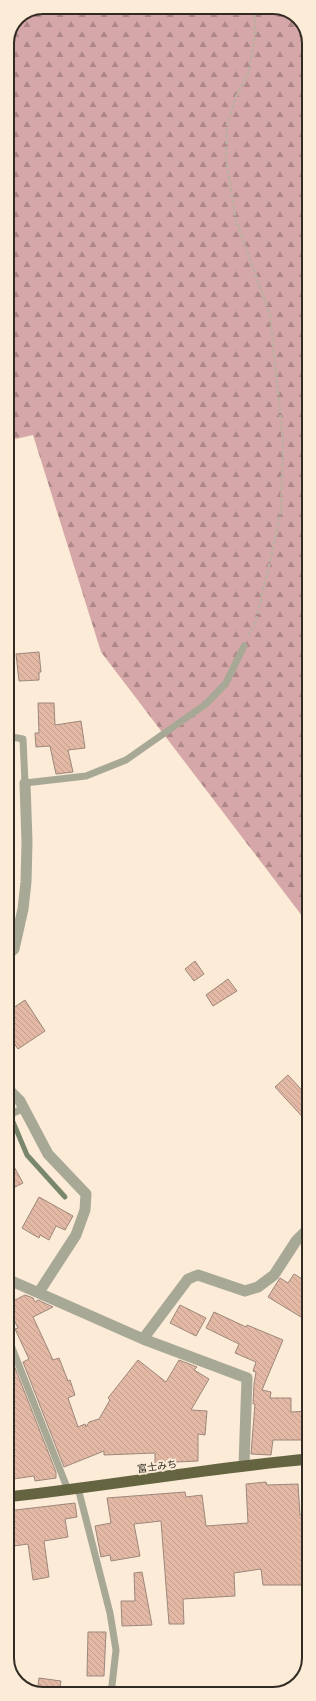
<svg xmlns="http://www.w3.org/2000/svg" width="316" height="1701" font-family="'DM Sans','Noto Sans JP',sans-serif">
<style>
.forest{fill:url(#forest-firs)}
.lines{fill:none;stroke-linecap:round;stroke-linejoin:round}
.stream{stroke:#79886d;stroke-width:5}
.building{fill:url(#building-back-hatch);stroke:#9d877c}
.path{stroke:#bdb0a0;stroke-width:2.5;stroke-dasharray:4 2;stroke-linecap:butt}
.service{stroke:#a8a896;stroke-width:7}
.minor{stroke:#a8a896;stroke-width:11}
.trunk{stroke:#656441;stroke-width:11}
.labels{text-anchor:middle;stroke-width:4;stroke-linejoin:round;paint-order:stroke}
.street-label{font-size:10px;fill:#312b23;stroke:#fbebd7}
.rim{fill:none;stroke:#312b23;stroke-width:2}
</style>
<defs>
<pattern id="forest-firs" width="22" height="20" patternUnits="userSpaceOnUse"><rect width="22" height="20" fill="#d6a7a8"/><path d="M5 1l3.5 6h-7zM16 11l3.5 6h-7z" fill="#ae8888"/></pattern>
<pattern id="building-back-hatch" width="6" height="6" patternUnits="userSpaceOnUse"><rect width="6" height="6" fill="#e3b9a5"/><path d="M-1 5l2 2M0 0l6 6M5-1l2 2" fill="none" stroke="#c39f8e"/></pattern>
</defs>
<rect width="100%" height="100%" fill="#fbebd7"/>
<path class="forest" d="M43,7h235l20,10 11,21v887l-208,-273 -68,-217 -26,6v-398l11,-26z"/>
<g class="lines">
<path class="stream" d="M7,1114l6,8 14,33 38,42"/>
</g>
<path class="building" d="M39,652l2,20h-2v8l-20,1 -3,-27z
M38,703h16l1,22 26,-4 4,27 -17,2 5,22 -17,2 -6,-28 -14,1 -1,-14h4z
M195,961l9,13 -10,7 -9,-12z
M228,979l9,12 -24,15 -7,-11z
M25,1000l20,31 -27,18 -11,-16v-21z
M288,1075l21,23v26l-34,-37z
M7,1154l16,29 -16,8z
M39,1197l34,19 -8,14 -9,-4 -7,14 -9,-5 -1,3 -17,-10z
M294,1274l15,9v19l-8,15 -33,-20 12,-19 8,5z
M25,1295l8,3 2,4 3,-2 15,7 -20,10 20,43 6,-2 9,23 2,-1 5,15 -7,3 10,29 7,-3 1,3 3,-5 10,-3 11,-19 -2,-2 30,-38 28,22 13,-22 18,7 -3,3 15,9 -18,31 16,1 -2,24 -7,-1v27l-43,2v-10l-51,2v-4l-40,16 -41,-105 6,-3 -14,-30 3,-1 -11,-22v-2z
M180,1305l26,13 -10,18 -26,-13z
M214,1312l32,15 1,-2 36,15 -21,50 9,2 -1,6h21v14l18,-1v29h-36l-2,15 -20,-1 4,-50h-2l1,-20 2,-12 -3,-1 3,-9 -21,-9 4,-9 -33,-16z
M14,1365l42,107v6l-21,3 -1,-5 -21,3 -6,-37v-23l6,-1 -6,-16v-34z
M266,1482l1,3 31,-1 2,31 5,-1 1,19h-4l1,52h-40l-2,-16 -27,4 1,23 -52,3 1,25h-15l-8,-103 -27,3 6,32 -29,5 -1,-6 -9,2 -6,-31 16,-3 -4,-25 78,-6 1,5 16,-2 4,31 42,-3 -2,-39z
M75,1503l2,14 -12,2 3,18 -24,4 5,36 -16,3 -5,-36 -21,3v-36z
M142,1572l10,53 -30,1 -1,-25h14l-1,-28z
M88,1632h18l-2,44h-17z
M39,1678l22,3 -2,13 -22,-1z"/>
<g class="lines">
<path class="path" d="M248,636l8,-16 17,-72 8,-38 2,-69 -13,-126 -34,-95 -10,-61 1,-34 9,-28 13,-25 6,-37v-18l-7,-10"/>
<path class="service" d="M7,736l16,3 2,44 61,-7 40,-16 80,-56 20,-21 18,-37
M7,1116l17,-8
M7,1335l61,155
M78,1488l32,125 6,37 -5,44"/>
<path class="minor" d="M7,955l7,-6 9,-40 3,-27 1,-40 -2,-59
M7,1088l13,13 28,53 38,40 -1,16 -9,25 -37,57
M7,1279l136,60 104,39 -3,87
M143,1339l45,-60 10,-4 47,16 13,-4 16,-12 22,-34 13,-13"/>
<path class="trunk" d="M7,1497c101,-11 201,-29 302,-38"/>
</g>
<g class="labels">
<g class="street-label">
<text transform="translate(157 1466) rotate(-8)" y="4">富士みち</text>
</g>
</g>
<path d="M0 0H316V1701H0ZM43 14H273A29 29 0 0 1 302 43V1658A29 29 0 0 1 273 1687H43A29 29 0 0 1 14 1658V43A29 29 0 0 1 43 14Z" fill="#fbebd7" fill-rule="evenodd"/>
<path class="rim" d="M43 14H273A29 29 0 0 1 302 43V1658A29 29 0 0 1 273 1687H43A29 29 0 0 1 14 1658V43A29 29 0 0 1 43 14Z"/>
</svg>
